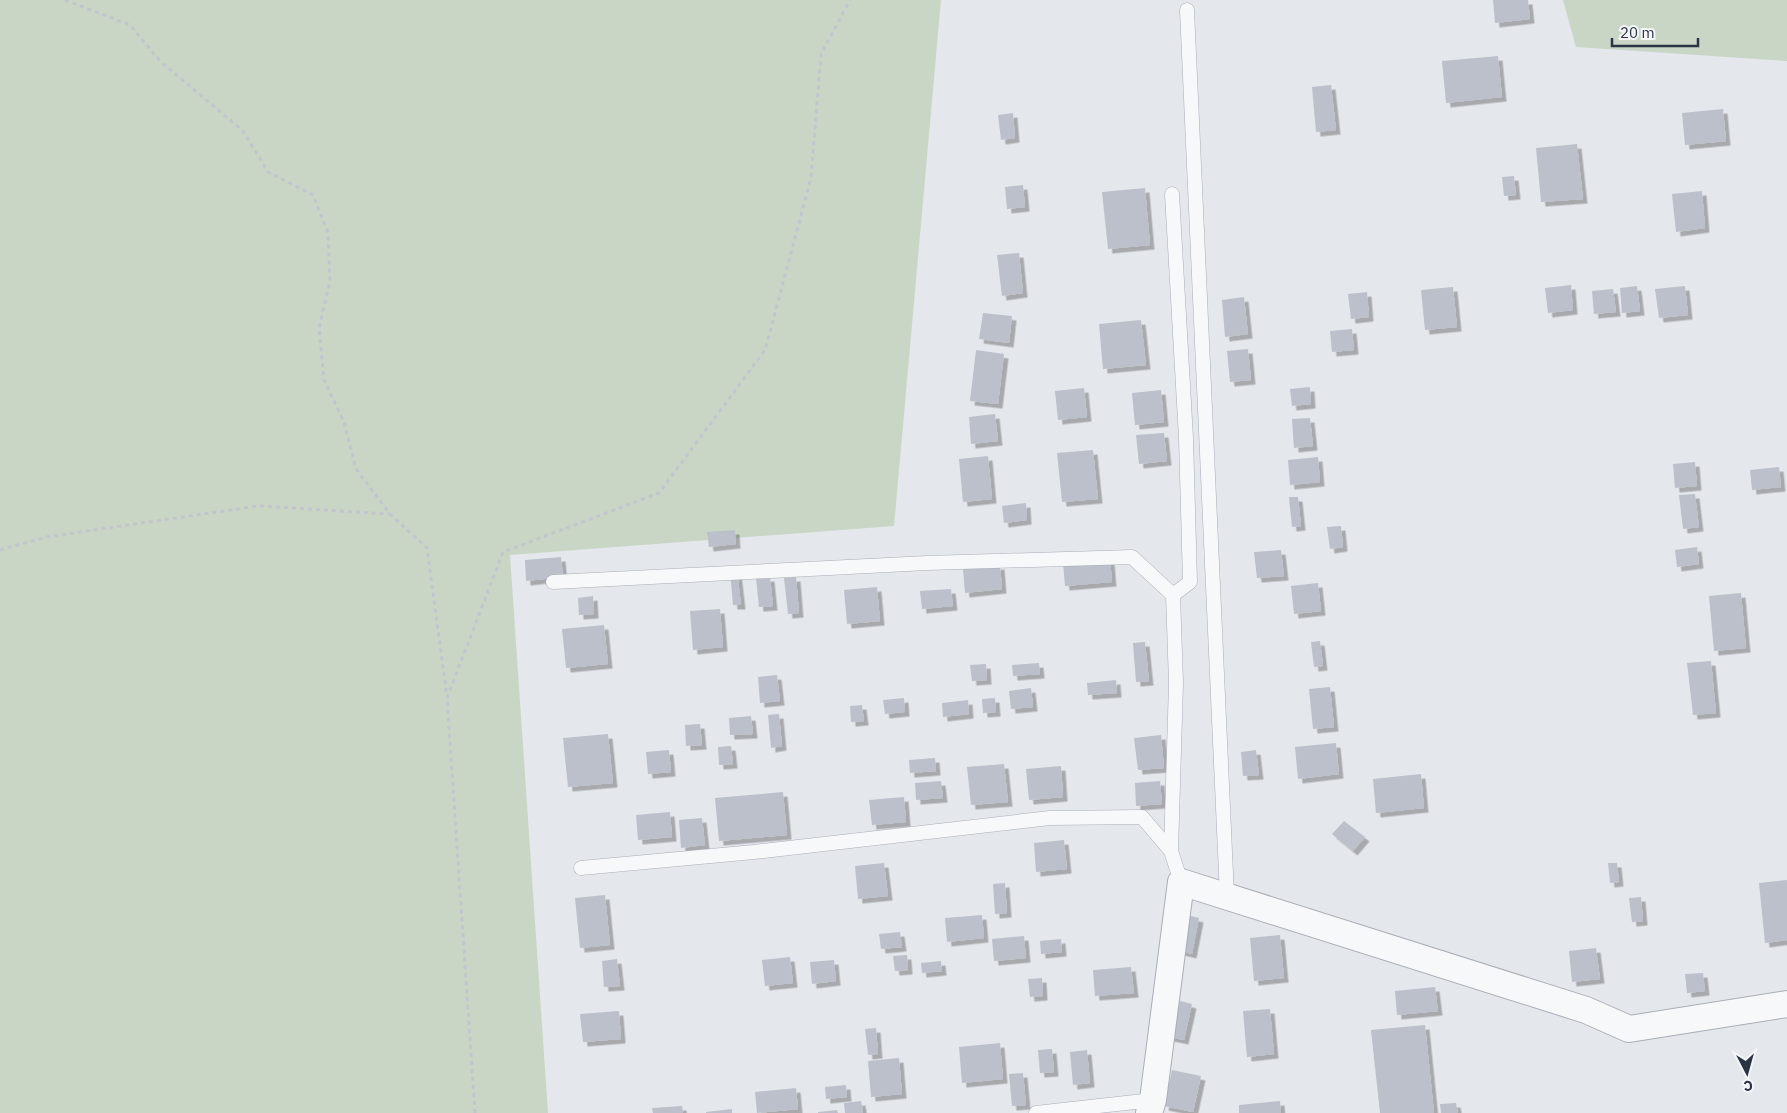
<svg xmlns="http://www.w3.org/2000/svg" width="1787" height="1113" font-family="'IBM Plex Sans',sans-serif">
<style>
.green{fill:#c9d6c5}
.building{fill:#bbc0ca;filter:url(#shadow)}
.lines{fill:none;stroke-linecap:round;stroke-linejoin:round}
.lane-casing{stroke:#a9aeb7;stroke-width:15}
.street-casing{stroke:#a9aeb7;stroke-width:28}
.path{stroke:#c2c5cb;stroke-width:3;stroke-dasharray:4 4;stroke-linecap:butt}
.lane{stroke:#f7f8fa;stroke-width:14}
.street{stroke:#f7f8fa;stroke-width:26}
</style>
<defs>
<filter id="shadow"><feDropShadow dx="4.5" dy="4.5" stdDeviation="0" flood-color="#0004"/></filter>
</defs>
<rect width="100%" height="100%" fill="#e4e7ec"/>
<path class="green" d="M0,0h941l-47,526 -384,29 38,558h-548z
M1563,0h224v61l-211,-14z"/>
<path class="building" d="M1493,0h35l2,19 -35,4z
M1498,56l4,41 -56,6 -4,-42z
M1331,85l5,45 -20,2 -4,-45z
M1723,109l3,32 -41,4 -3,-32z
M1013,113l2,25 -14,2 -3,-25z
M1577,144l6,55 -42,3 -5,-54z
M1514,176l2,19 -12,1 -2,-19z
M1023,185l2,22 -18,2 -2,-22z
M1145,188l5,57 -42,4 -6,-57z
M1702,191l3,37 -29,4 -4,-38z
M1019,253l4,40 -21,3 -5,-41z
M1571,285l2,25 -25,3 -3,-25z
M1637,286l3,25 -18,2 -2,-25z
M1685,286l3,29 -29,3 -4,-29z
M1453,287l4,40 -32,3 -4,-40z
M1613,289l3,23 -22,2 -2,-23z
M1367,292l2,25 -18,2 -3,-25z
M1244,297l4,37 -23,3 -3,-37z
M983,313l29,3 -3,27 -30,-4z
M1141,320l5,45 -43,4 -4,-45z
M1352,329l2,21 -22,2 -2,-21z
M1248,349l3,31 -21,2 -3,-31z
M976,350l28,4 -6,50 -28,-3z
M1310,387l1,17 -19,2 -2,-17z
M1084,388l3,29 -29,3 -3,-29z
M1161,390l3,32 -29,3 -3,-32z
M995,414l3,27 -27,3 -2,-27z
M1310,418l3,28 -19,2 -2,-29z
M1164,433l3,28 -28,3 -3,-29z
M1093,450l5,49 -36,3 -5,-49z
M988,456l4,43 -29,3 -4,-43z
M1318,457l2,25 -30,3 -2,-25z
M1695,462l2,24 -22,2 -2,-24z
M1779,467l2,20 -29,3 -2,-20z
M1695,494l4,33 -16,2 -4,-34z
M1289,497h9l3,29 -9,1z
M1026,503l1,17 -23,3 -2,-17z
M1341,526l2,21 -13,2 -3,-22z
M735,530l1,14 -27,3 -2,-15z
M1697,547l2,17 -22,3 -2,-17z
M1281,550l3,26 -27,2 -3,-26z
M561,557l2,20 -37,4 -1,-21z
M1110,559l2,23 -47,4 -2,-23z
M1000,565l2,24 -37,4 -2,-24z
M737,570l4,35h-8l-3,-34z
M770,577l3,29 -14,1 -3,-29z
M796,577l3,36 -11,1 -4,-36z
M1318,583l3,28 -27,3 -3,-28z
M877,587l3,34 -33,3 -3,-34z
M951,589l2,17 -31,3 -2,-18z
M1741,593l5,55 -32,3 -5,-55z
M593,596l1,18 -15,1 -1,-17z
M720,609l3,38 -30,3 -3,-39z
M604,625l4,39 -42,4 -4,-39z
M1320,641l3,25 -9,1 -3,-25z
M1145,642l4,39 -13,1 -3,-39z
M1711,661l5,52 -23,2 -6,-52z
M1039,663l1,11 -27,2 -1,-11z
M986,664l1,16 -15,1 -2,-16z
M777,675l3,26 -20,2 -2,-26z
M1116,680l1,13 -29,2 -1,-12z
M1330,687l4,40 -21,2 -4,-40z
M1031,688l2,19 -22,2 -2,-18z
M904,698l1,14 -20,2 -2,-14z
M995,698l1,14 -13,1 -1,-14z
M968,700l1,14 -26,3 -1,-14z
M862,705l2,16 -13,1 -1,-16z
M779,714l3,32 -11,2 -3,-33z
M751,716l2,18 -23,1 -1,-17z
M700,724l2,21 -16,1 -1,-21z
M608,734l5,49 -45,4 -5,-49z
M1161,735l3,33 -26,2 -4,-32z
M1336,743l3,31 -41,5 -3,-32z
M731,746l2,18 -14,1 -1,-18z
M669,750l2,22 -23,2 -2,-22z
M1256,750l3,25 -16,1 -2,-24z
M935,758l1,13 -26,2 -1,-13z
M1004,764l4,38 -37,3 -4,-38z
M1061,766l2,31 -34,3 -3,-31z
M1421,774l3,34 -48,5 -3,-34z
M941,781l2,17 -27,2 -1,-17z
M1160,781l2,23 -26,2 -1,-23z
M783,792l4,43 -68,6 -4,-43z
M904,797l2,25 -34,3 -3,-25z
M670,812l2,25 -34,3 -2,-25z
M702,818l3,27 -24,3 -2,-28z
M1344,821l21,16 -12,14 -21,-17z
M1064,840l3,29 -31,3 -2,-29z
M884,863l4,33 -30,3 -3,-33z
M1608,863h9l2,19 -9,1z
M1787,880v60l-22,3 -6,-60z
M1005,883l2,30 -12,1 -2,-30z
M605,895l5,50 -30,3 -5,-50z
M1641,897l2,24 -11,1 -3,-24z
M1183,914l16,4 -7,36 -16,-4z
M982,915l2,23 -37,4 -2,-24z
M900,932l2,15 -21,2 -2,-15z
M1280,935l4,43 -30,3 -4,-43z
M1024,936l2,22 -32,3 -2,-22z
M1061,939l1,13 -21,2 -1,-13z
M1596,948l4,31 -28,3 -3,-31z
M907,955l1,15 -13,1 -2,-15z
M790,957l3,26 -28,3 -3,-26z
M617,959l3,27 -16,1 -2,-26z
M834,960l2,21 -24,3 -2,-22z
M941,961l1,10 -20,2 -1,-10z
M1131,967l3,26 -39,3 -2,-26z
M1703,973l2,18 -18,2 -2,-19z
M1042,978l1,18 -13,1 -2,-18z
M1435,987l3,24 -41,4 -2,-24z
M1176,1000l16,4 -8,36 -15,-3z
M1270,1009l4,45 -27,3 -4,-46z
M619,1011l2,28 -38,3 -3,-28z
M1425,1025l9,88h-54l-9,-83z
M876,1028l2,26 -10,1 -3,-26z
M1000,1043l3,36 -41,4 -3,-36z
M1052,1049l2,23 -14,1 -2,-23z
M1087,1050l3,33 -17,2 -3,-33z
M899,1058l3,36 -31,3 -3,-36z
M1172,1070l29,6 -8,36 -29,-6z
M1023,1073l3,32 -14,1 -3,-32z
M846,1085l1,12 -21,2 -1,-12z
M796,1088l2,21 -41,4 -2,-21z
M861,1101l2,12h-18l-1,-10z
M1280,1101l1,12h-42v-8z
M1456,1103l2,10h-17l-1,-9z
M682,1106l1,7h-30l-1,-5z
M732,1109v4h-26v-1z
M837,1110l1,3h-20v-1z"/>
<g class="lines">
<g class="lane-casing">
<path id="lane" d="M1187,10l40,886
M1172,194l14,244 4,144 -17,13
M553,582l374,-19 205,-6 41,38 3,88 -5,168
M581,868l173,-16 296,-34 92,-1 29,34 10,31
M1036,1113l117,-13"/>
</g>
<g class="street-casing">
<path id="street" d="M1149,1113l4,-13 28,-218 405,128 43,19 158,-25"/>
</g>
<path class="path" d="M65,0l65,25 30,36 83,70 25,41 45,23 15,38 2,48 -11,47 5,52 20,42 12,47 34,45 37,34 20,149
M0,550l46,-13 212,-31 131,8
M475,1113l-28,-415 56,-146 156,-59 106,-143 46,-172 10,-124 29,-54"/>
<use href="#lane" class="lane"/>
<use href="#street" class="street"/>
</g>
<g transform="translate(1747 1073) rotate(174)" stroke="#f4f6f9" stroke-width="4" paint-order="stroke">
<path d="M0-4L9 19L0 12L-9 19Z" fill="#2b3445"/>
<text y="-8" font-size="14" font-weight="bold" text-anchor="middle" fill="#2b3445">С</text>
</g>
<path d="M1612 38v8h86v-8" fill="none" stroke="#2b3445" stroke-width="2.5"/>
<text x="1620" y="38" font-size="15" fill="#2b3445" stroke="#f4f6f9" stroke-width="4" paint-order="stroke">20 m</text>
</svg>
